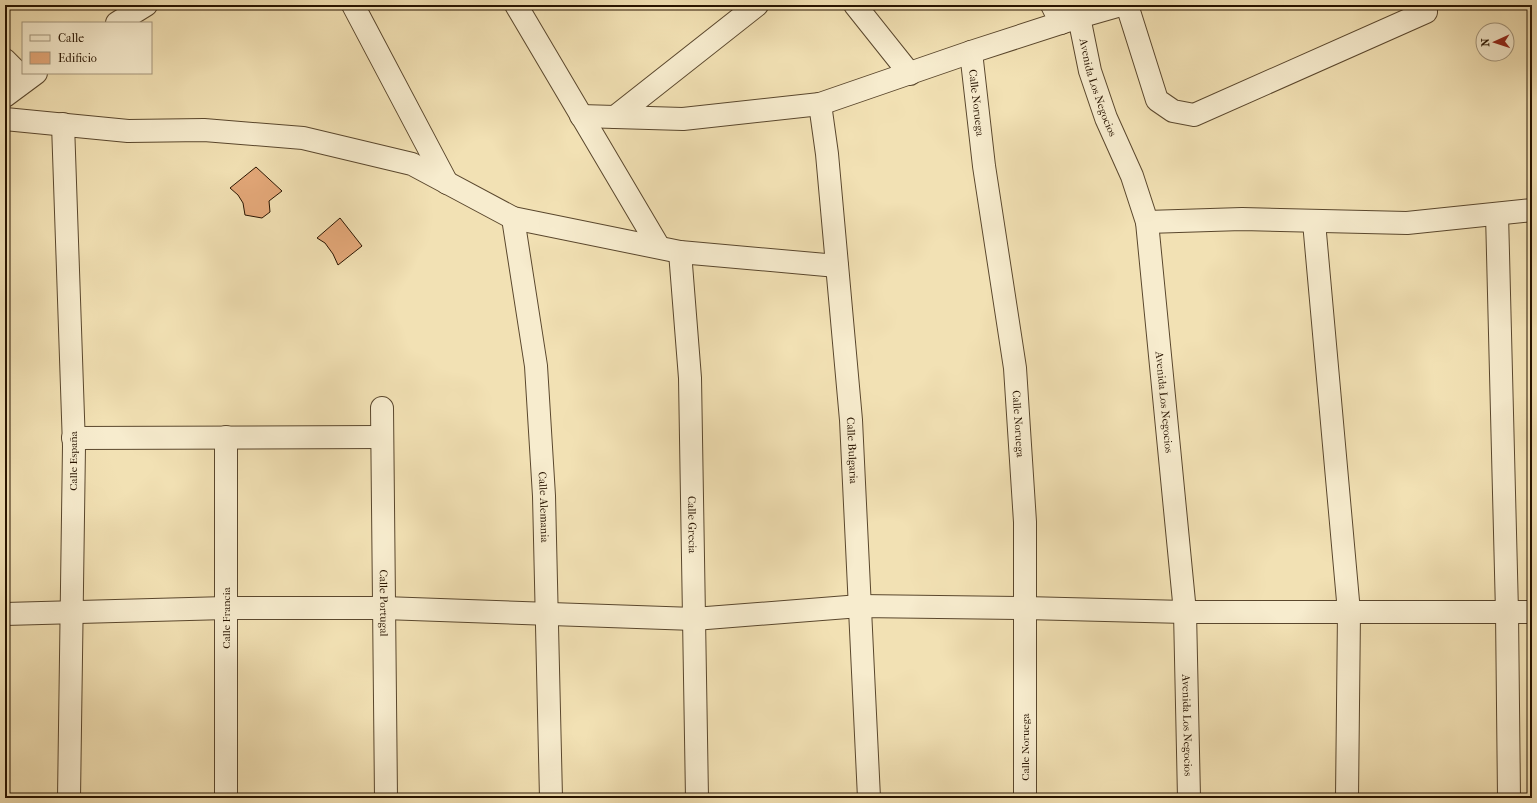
<svg xmlns="http://www.w3.org/2000/svg" width="1537" height="803" font-family="'IM FELL French Canon',serif">
<style>
.building{fill:#e4a879;stroke:#281400}
.lines{fill:none;stroke-linecap:round;stroke-linejoin:round}
.minor-casing{stroke:#5a472d;stroke-width:24}
.tertiary-casing{stroke:#5a472d;stroke-width:24}
.minor{stroke:#f7ecce;stroke-width:22}
.tertiary{stroke:#f7ecce;stroke-width:22}
.labels{text-anchor:middle;stroke-width:3;stroke-linejoin:round;paint-order:stroke}
.street-label{font-size:11px;fill:#281400;stroke:#f7ecce}
</style>
<rect width="100%" height="100%" fill="#f2e1b4"/>
<filter id="stains"><feTurbulence type="fractalNoise" baseFrequency=".005" numOctaves="4"/><feColorMatrix values="0 0 0 0 .2 0 0 0 0 .09 0 0 0 0 .02 0 0 0 .5 -.17"/></filter>
<radialGradient id="worn" r=".72"><stop offset=".6" stop-color="#630" stop-opacity="0"/><stop offset="1" stop-color="#630" stop-opacity=".3"/></radialGradient>
<path class="building" d="M256,167l26,24 -13,10 1,11 -8,6 -17,-3 -2,-12 -5,-8 -8,-7z
M340,218l22,28 -24,19 -5,-11 -8,-11 -8,-5z"/>
<g class="lines">
<g class="minor-casing">
<g id="minor">
<path d="M353,5l94,178"/>
<path d="M516,5l143,242"/>
<path d="M855,5l55,69"/>
<path d="M1052,5l9,18"/>
<path d="M1127,5l30,95 16,11 21,4 232,-103"/>
<path id="s1" d="M1079,17l11,54 16,47 26,58 15,46 95,-3 165,4 125,-13"/>
<path d="M117,23l29,-18"/>
<path id="s2" d="M971,52l13,114 31,202 10,154v276"/>
<path d="M5,60l20,20"/>
<path d="M5,96l31,-23"/>
<path id="s3" d="M820,104l7,50 24,266 18,378"/>
<path d="M581,116l102,3 137,-15 151,-52 108,-35 42,-12"/>
<path d="M615,117l142,-112"/>
<path d="M5,119l123,12 76,-1 99,8 109,26 101,54 167,34 157,14"/>
<path d="M63,124l11,322 -5,352"/>
<path d="M1497,214l10,398 2,186"/>
<path id="s4" d="M513,218l23,148 8,130 7,302"/>
<path d="M1314,222l35,390 -2,186"/>
<path id="s5" d="M680,252l10,126 7,420"/>
<path id="s6" d="M382,408l4,390"/>
<path d="M226,437v361"/>
<path d="M73,438l309,-1"/>
<path d="M5,614l221,-6h158l310,11 166,-13 165,2 160,4h347"/>
</g>
</g>
<g class="tertiary-casing">
<g id="tertiary">
<path id="s7" d="M1147,222l38,390 4,186"/>
</g>
</g>
<use href="#minor" class="minor"/>
<use href="#tertiary" class="tertiary"/>
</g>
<g class="labels">
<g class="street-label">
<text dy="4" stroke="none"><textPath href="#s1" startOffset="73">Avenida Los Negocios</textPath></text>
<text dy="4" stroke="none"><textPath href="#s2" startOffset="51">Calle Noruega</textPath></text>
<text dy="4" stroke="none"><textPath href="#s7" startOffset="181">Avenida Los Negocios</textPath></text>
<text dy="4" stroke="none"><textPath href="#s2" startOffset="375">Calle Noruega</textPath></text>
<text dy="4" stroke="none"><textPath href="#s3" startOffset="348">Calle Bulgaria</textPath></text>
<text transform="translate(73 461) rotate(-90)" y="4">Calle España</text>
<text dy="4" stroke="none"><textPath href="#s4" startOffset="291">Calle Alemania</textPath></text>
<text dy="4" stroke="none"><textPath href="#s5" startOffset="273">Calle Grecia</textPath></text>
<text dy="4" stroke="none"><textPath href="#s6" startOffset="195">Calle Portugal</textPath></text>
<text transform="translate(226 618) rotate(-90)" y="4">Calle Francia</text>
<text dy="4" stroke="none"><textPath href="#s7" startOffset="505">Avenida Los Negocios</textPath></text>
<text transform="translate(1025 747) rotate(-90)" y="4">Calle Noruega</text>
</g>
</g>
<rect width="1537" height="803" fill="none" stroke="#f2e1b4" stroke-width="20"/>
<rect x="6" y="6" width="1525" height="791" fill="none" stroke="#281400" stroke-width="2"/>
<rect x="10" y="10" width="1517" height="783" fill="none" stroke="#281400"/>
<rect x="22" y="22" width="130" height="52" fill="#f7ecce" stroke="#a4967c"/>
<rect x="30" y="35" width="20" height="6" fill="#f7ecce" stroke="#a4967c"/>
<text x="58" y="42" font-size="12" fill="#281400">Calle</text>
<rect x="30" y="52" width="20" height="12" fill="#e4a879" stroke="#a4967c"/>
<text x="58" y="62" font-size="12" fill="#281400">Edificio</text>
<g transform="translate(1495 42) rotate(267)"><circle r="19" fill="#f7ecce" stroke="#a4967c"/>
<path d="M0-3L7 15L0 10L-7 15Z" fill="#8f2418"/>
<text y="-6" font-size="11" font-weight="bold" text-anchor="middle" fill="#281400">N</text>
</g>
<rect width="100%" height="100%" filter="url(#stains)"/>
<rect width="100%" height="100%" fill="url(#worn)"/>
</svg>
